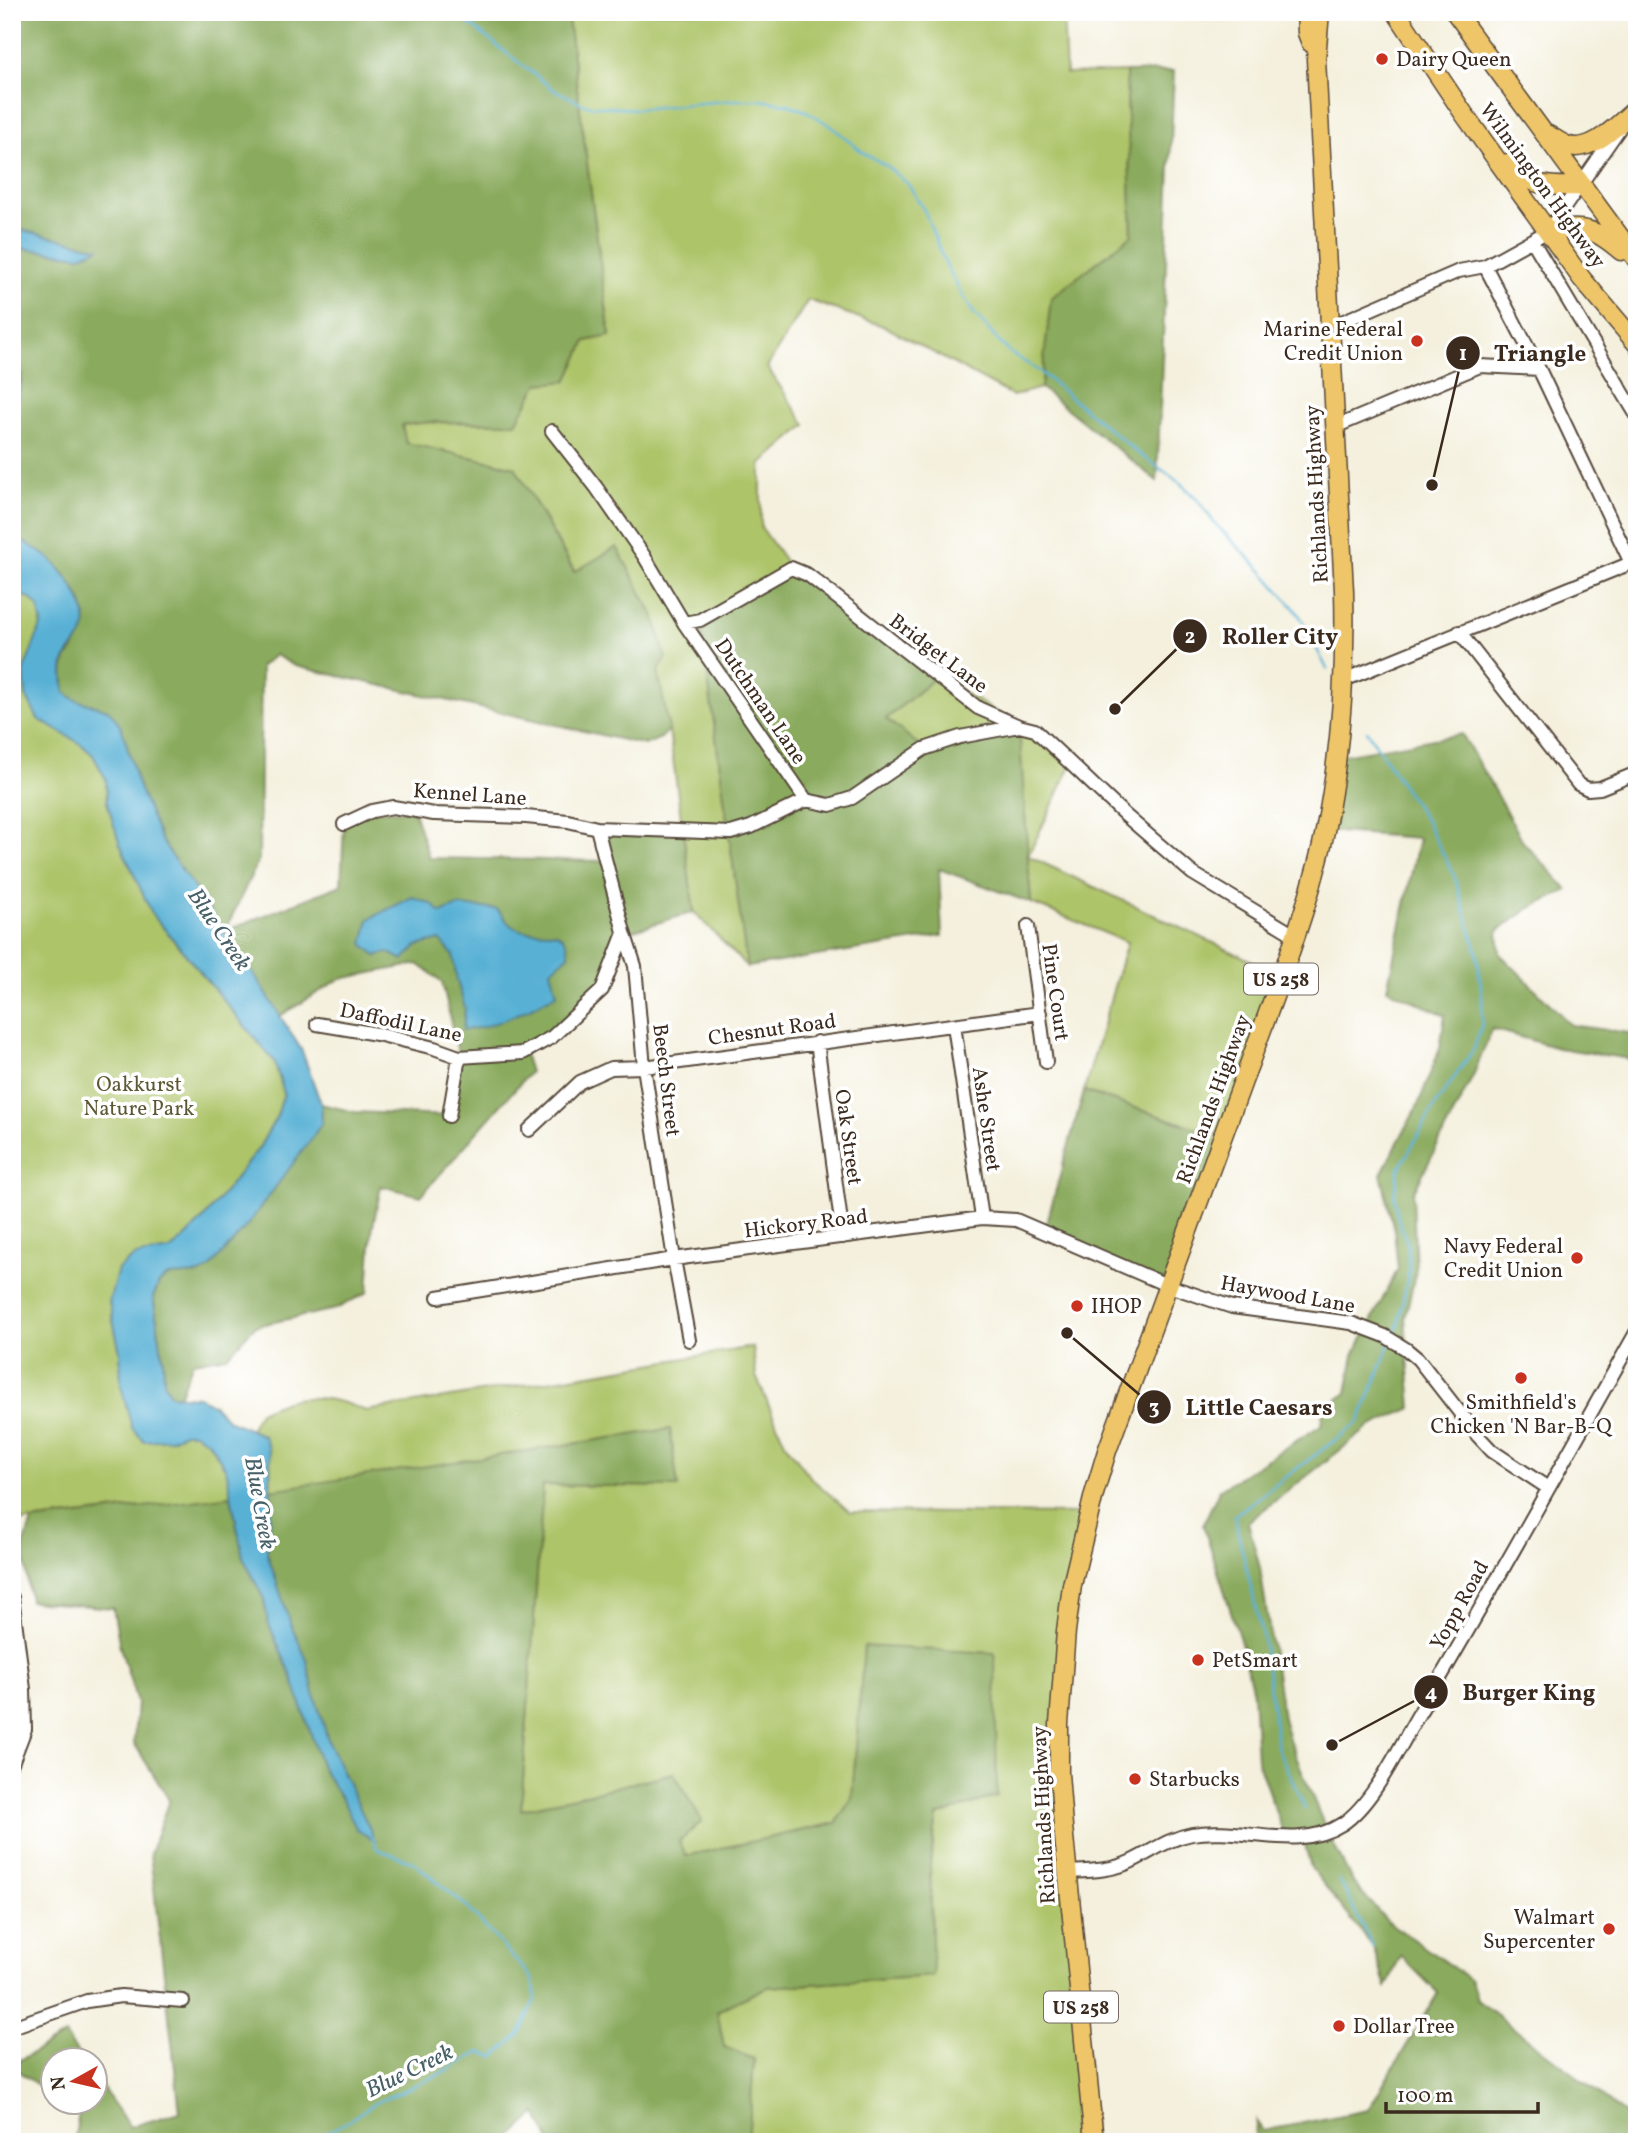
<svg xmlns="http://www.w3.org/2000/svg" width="1649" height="2154" font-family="Vollkorn,serif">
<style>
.green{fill:#adc469;stroke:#747744;stroke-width:2}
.forest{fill:#8aaa5d;stroke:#626a3e;stroke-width:2}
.water{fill:#58b1d5;stroke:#4a6e7a;stroke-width:2}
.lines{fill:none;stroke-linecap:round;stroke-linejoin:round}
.stream{stroke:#58b1d5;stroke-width:2.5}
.minor-casing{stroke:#57483b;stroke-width:16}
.primary-casing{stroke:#57483b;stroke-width:21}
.minor{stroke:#fff;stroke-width:12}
.primary{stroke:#eec569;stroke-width:18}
.poi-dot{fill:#c8321e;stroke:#fff;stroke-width:2.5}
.labels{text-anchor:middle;stroke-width:7;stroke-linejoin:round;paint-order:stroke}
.shield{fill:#fff;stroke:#766a62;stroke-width:2}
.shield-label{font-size:19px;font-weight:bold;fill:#3b2a1e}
.poi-label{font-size:21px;fill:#3b2a1e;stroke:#fff;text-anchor:start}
.street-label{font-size:21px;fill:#3b2a1e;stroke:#fff}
.park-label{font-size:21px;fill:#5d5834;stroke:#fff}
.water-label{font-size:23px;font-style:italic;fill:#476067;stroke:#fff}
.leader{fill:none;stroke:#3b2a1e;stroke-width:2.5}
.callout-dot{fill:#3b2a1e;stroke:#fff;stroke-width:2.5}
.mark-label{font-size:21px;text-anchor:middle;font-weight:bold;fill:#fff}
.callout-label{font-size:23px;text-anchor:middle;font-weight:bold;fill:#3b2a1e;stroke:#fff;stroke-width:7;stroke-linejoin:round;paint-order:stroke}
</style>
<rect width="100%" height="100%" fill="#fff"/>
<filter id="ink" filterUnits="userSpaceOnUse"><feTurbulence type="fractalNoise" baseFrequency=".0143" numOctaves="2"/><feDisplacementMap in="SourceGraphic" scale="14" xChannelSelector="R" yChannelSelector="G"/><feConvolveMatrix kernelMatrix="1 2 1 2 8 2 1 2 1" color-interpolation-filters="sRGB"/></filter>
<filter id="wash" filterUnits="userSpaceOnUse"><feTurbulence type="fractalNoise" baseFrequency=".00686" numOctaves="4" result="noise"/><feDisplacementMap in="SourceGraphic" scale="28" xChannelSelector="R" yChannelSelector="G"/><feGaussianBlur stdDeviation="1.57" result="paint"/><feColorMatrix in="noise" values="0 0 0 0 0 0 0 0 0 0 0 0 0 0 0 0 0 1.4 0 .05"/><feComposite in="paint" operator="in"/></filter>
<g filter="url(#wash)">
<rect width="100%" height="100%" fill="#f4f0dd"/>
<path class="green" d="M567,12h496l3,62 60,-2 6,163 -81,63 -10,90 -28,8 -127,-69 -78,-27 -41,67 39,58 -45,39v63l29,41 -90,52 47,347 -53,-55 -25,-182 -11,-58 -41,-125 -42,25 -60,-105 -110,-24 -4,-18 30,-3 84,1 23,-39 29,-3 19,-40 24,-5z
M12,592c5,2 12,3 17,6 26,15 3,52 -5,72l57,74 12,11 13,24 1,23 45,112 122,147 10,32 -7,23 -18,32 -54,69 -21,22 -14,11 -35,6 -26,46 11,50 1,34 50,53 13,-6h10l14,8 21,33 14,83 80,213 19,29 32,40 -44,-93 -59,-232 -1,-60 -6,-18 -14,-6 9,-18c10,-4 21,-10 31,-12 27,-6 52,1 76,11l387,-64 3,29 29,67 27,36 38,33 239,2 -30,210 35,418h-346l6,-82 -30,-13 -7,-36 50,-24 166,-11 -3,-111 7,-49 -73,-170 -12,152 -16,25 -150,33 -7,-14 -5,-69 -153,37 22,-325 134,2 -7,-58 -282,44 106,584 -354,-550 -128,16z
M937,676l82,50 53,38 -44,92 254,119 -59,162 -139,-46 43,-149 -96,-39 -12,-177 -95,23 -38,-30z"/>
<path class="forest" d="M12,12h555l43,324 -24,5 -19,40 -29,3 -22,39 -85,-1 -29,3 4,18 109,24 59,105 43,-25 38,71 11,41 -8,13 11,58 -8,8 -16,7 -350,-79 -20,-11 -14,11 -2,193 -34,72 116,-46 3,-61 28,-13h42l15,47 176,3 -8,-33 86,3 11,81 -70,21 -22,57 -78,63 6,19 -109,124 -40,-10 -9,45 -4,61 -32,17 -81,17 -28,30 -34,6 -14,34 -9,-1 -6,-13 -1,-23 -10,-62 6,-14 9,-7 32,-2 48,-50 74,-102 -1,-18 34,8 93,4 11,-59 -17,-75 -24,-18 -78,15 -60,37 -19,-31 -100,-145 -23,-55 -16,-56 -14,-19 -32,-10 -11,-7 -2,-21 3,-13 8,-10 12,-32 -5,-17 -13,-21 -19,-21 -37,-24v-113l10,-41 -2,-13 -8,-19v-101l68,9 -68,-29z
M1174,71l-17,410 -116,-93 10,-90 81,-63 -6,-163z
M791,568l146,108 -51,43 38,30 95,-23 12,177 -92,-34 3,67 -195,31 -47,-347z
M1462,734l62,109 44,47 -38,18 -32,23 2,23 71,71 66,9v26l-79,-12 -66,-19 -19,47 -60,117 3,78 -11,47 7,90 -41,18 -123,96 12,46 23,150 7,24 37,90 27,52 33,37 84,59 6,20 160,123v19h-382l1,-21 7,10 105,-21 70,-117 -37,-37 -15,31 -13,-40 -62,-79 -8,-31 -18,1 -28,-78 -4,-67 -10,-44 -40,-124 16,-35 102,-65 2,-16 24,-16 7,-38 44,-86 -4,-39 -13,-56 37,-69 22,-57 5,-33 -58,-26 32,-151 -94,-7 12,-75z
M1084,1091l139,46 -54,149 -125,-54z
M670,1429l8,58 -135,-2 -22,325 153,-37 28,48 -23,21 7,14 150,-33 16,-25 12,-152 131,7 2,143 -60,20 -7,49 3,111 -166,11 -50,24 7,36 30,12 -6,83h-198l-13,-29 -32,29h-431l5,-29 -16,-11h31l1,-25 35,50 50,-15 -30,-258 19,-54 -35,-57 3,-41 -17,-55 -7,-39 -83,-7 -7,-54 9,-26 199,-25 12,61 21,42 4,23 24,55 31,93 19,29 32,40 -44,-93 -16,-52 -7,-34 -16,-35 -24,-72 4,-39 -1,-24z
M65,2035l17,24 -30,1v35l-40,-28v-3z"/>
<path class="water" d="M12,227l6,2 81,19 -18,8 -69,-9z
M12,348c13,31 8,42 0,73z
M12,534c12,8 26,15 37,24 16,14 41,48 36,70 -3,13 -15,21 -20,32 -4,10 -1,22 0,33l11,7 32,10 6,6 8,13 16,56 23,55 100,145 41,66 19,53 1,18 -10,16 -64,86 -38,44 -10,6 -32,2 -9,7 -6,14 10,62 1,23 6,13 29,2 15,8 14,15 36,16 6,18 1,60 -4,39 24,72 16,35 7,34 16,52 45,94 -18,-10 -15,-31 -19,-29 -31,-93 -24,-55 -4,-23 -21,-42 -17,-88 -18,-28 -14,-8h-10l-13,6 -27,2 -12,-13 -11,-42 -1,-34 -11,-50 9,-33 17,-13 35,-6 14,-11 21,-22 54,-69 18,-32 7,-23 -10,-32 -122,-147 -33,-72 -12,-40 -1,-23 -13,-24 -12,-11 -43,-25 -12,-23 -2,-26 18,-47 -4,-16 -8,-9 -18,-6z
M412,897l20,7 9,9 17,-7 39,3c5,5 9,13 15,17 21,15 54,-10 57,29l-18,15 6,24c-27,14 -64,35 -94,36l2,-22 -8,-27 -4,-26 -13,-15 -23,6 -14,14 -15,-8 -12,4 -13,-12 6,-25z"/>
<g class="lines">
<path class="stream" d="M454,12l99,77 30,15 9,2 44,3 100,-9h24l27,4 21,8 23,14 34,28 20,11 21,17 6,8 13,22 19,49 17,32 12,19 26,30 13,12 27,17 99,82 41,29 19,18 17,24 49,49 30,35 7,10 26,51
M1367,731l59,90 28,54 23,77 5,46v26l-8,25 -38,55 -37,65 -5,28 4,21 10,27 1,27 -11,53 -4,10
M1305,1808l-27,-58 -15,-112 -29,-122 125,-94 31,-78
M1339,1879l34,68
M320,2142l5,-9 22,-11 26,-18 74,-33 33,-19 14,5 26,-23 16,-37 -5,-20 -65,-71 -53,-44 -36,-13 -4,-12"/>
</g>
</g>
<g filter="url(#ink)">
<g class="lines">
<g class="minor-casing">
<path id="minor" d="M1532,240l105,176
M1485,266l54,103 92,194
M1330,327l129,-56 26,-5 63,-35 71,-102
M1335,427l145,-61 59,3
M552,431l44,56 48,69 40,67 122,177 24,5 22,-7 72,-49 36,-12 59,-11
M684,623l16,-3 91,-52 17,7 170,133 41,18 16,4 90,85 67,58 104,63
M1459,632l119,152 10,5 12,-1 37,-15
M1344,680l287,-117 6,-4
M344,824l28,-13 21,-4 41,7 92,3 42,4 29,7 134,5 20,-6 55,-27
M597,828l27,104 11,34 9,101 30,192 15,81
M1028,926l18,136
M317,1024l60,10 57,14 25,9 64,-4 29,-16 50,-47 22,-57
M954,1025l28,193
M817,1042l26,195
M449,1116l10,-59
M529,1130l51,-48 31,-14 33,-1 396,-54
M438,1297l236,-38 308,-41 34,2 153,66 63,21 119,16 34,13 21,13 12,10 60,77 14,15 56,37
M12,1597l12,92 1,40 -13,34
M1067,1872c20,-1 44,-1 63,-10 22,-10 36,-23 62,-28 49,-9 105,19 150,-10 30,-19 57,-76 75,-107 76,-127 147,-257 220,-386
M12,2027l75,-26 34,-5 62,5"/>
</g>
<g class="primary-casing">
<path id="primary" d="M1306,12l1,21 4,10
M1396,12l68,102 118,165 55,65
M1455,12l182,248
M1546,134c7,3 13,8 20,11 25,10 52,-21 70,-36
M1507,163c25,24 41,24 74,23
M1548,231c37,-4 44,-5 73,20
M1094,2142l-31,-316 -4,-53v-49l7,-93 6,-46 22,-91 13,-43 175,-476c17,-48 33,-95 43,-144 16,-79 21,-159 19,-240l-28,-532 4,-47"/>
</g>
<use href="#minor" class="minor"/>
<use href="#primary" class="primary"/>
</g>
</g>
<g class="poi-dot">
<circle cx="1382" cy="59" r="7"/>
<circle cx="1417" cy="341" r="7"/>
<circle cx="1577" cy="1258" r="7"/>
<circle cx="1077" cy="1306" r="7"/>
<circle cx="1521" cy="1378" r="7"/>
<circle cx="1198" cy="1660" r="7"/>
<circle cx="1135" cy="1779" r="7"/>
<circle cx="1609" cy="1929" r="7"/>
<circle cx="1339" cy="2026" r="7"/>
</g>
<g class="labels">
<g class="shield">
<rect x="1244" y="963.5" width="74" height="31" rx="5"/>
<rect x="1044" y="1991.5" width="74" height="31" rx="5"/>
</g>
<g class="shield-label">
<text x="1281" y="986">US 258</text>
<text x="1081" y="2014">US 258</text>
</g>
<g class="poi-label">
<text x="1396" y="66">Dairy Queen</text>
<text x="1403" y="336" text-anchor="end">Marine Federal<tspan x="1403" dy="24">Credit Union</tspan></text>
<text x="1563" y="1253" text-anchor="end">Navy Federal<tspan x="1563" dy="24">Credit Union</tspan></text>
<text x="1091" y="1313">IHOP</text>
<text x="1521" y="1409" text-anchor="middle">Smithfield's<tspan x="1521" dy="24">Chicken 'N Bar-B-Q</tspan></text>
<text x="1212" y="1667">PetSmart</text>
<text x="1149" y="1786">Starbucks</text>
<text x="1595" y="1924" text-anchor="end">Walmart<tspan x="1595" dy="24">Supercenter</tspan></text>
<text x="1353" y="2033">Dollar Tree</text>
</g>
<g class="street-label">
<text transform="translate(1543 185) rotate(54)" y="7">Wilmington Highway</text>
<text transform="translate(1316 494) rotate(-93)" y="7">Richlands Highway</text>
<text transform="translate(939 653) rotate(37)" y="7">Bridget Lane</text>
<text transform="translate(761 701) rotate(56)" y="7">Dutchman Lane</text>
<text transform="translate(470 794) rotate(4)" y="7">Kennel Lane</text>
<text transform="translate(1056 992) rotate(82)" y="7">Pine Court</text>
<text transform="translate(401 1022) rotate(12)" y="7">Daffodil Lane</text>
<text transform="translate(772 1029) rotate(-8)" y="7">Chesnut Road</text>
<text transform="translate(667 1080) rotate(83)" y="7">Beech Street</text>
<text transform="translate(1213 1099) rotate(-70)" y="7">Richlands Highway</text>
<text transform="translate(987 1119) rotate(82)" y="7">Ashe Street</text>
<text transform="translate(849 1137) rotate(82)" y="7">Oak Street</text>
<text transform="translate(806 1223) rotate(-7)" y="7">Hickory Road</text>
<text transform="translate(1288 1294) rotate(10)" y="7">Haywood Lane</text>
<text transform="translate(1459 1605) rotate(-61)" y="7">Yopp Road</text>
<text transform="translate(1043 1815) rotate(-93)" y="7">Richlands Highway</text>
</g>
<g class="park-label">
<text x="139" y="1091">Oakkurst<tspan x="139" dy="24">Nature Park</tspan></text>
</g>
<g class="water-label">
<text transform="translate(220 929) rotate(56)" y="8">Blue Creek</text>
<text transform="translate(261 1503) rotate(80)" y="8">Blue Creek</text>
<text transform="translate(409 2070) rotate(-26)" y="8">Blue Creek</text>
</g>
</g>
<path class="leader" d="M1432 485L1463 353M1115 709L1190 636M1067 1333L1154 1407M1332 1745L1431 1692"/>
<g class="callout-dot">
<circle cx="1432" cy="485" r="7"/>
<circle cx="1115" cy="709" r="7"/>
<circle cx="1067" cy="1333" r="7"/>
<circle cx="1332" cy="1745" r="7"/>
<circle cx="1463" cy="353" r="18"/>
<circle cx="1190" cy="636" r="18"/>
<circle cx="1154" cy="1407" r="18"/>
<circle cx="1431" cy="1692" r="18"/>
</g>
<g class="mark-label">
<text x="1463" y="360">1</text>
<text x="1190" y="643">2</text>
<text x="1154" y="1414">3</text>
<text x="1431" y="1699">4</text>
</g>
<g class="callout-label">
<text x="1540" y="361">Triangle</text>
<text x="1280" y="644">Roller City</text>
<text x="1259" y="1415">Little Caesars</text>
<text x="1529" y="1700">Burger King</text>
</g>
<rect width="1649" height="2154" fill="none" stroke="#fff" stroke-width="42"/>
<g transform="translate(74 2081) rotate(262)"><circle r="33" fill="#ffffff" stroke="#b1aaa5" stroke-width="2"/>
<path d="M0-5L12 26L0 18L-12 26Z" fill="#c8321e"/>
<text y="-10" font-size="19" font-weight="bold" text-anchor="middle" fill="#3b2a1e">N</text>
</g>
<path d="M1386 2102v10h152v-10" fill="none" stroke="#3b2a1e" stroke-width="3.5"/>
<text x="1397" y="2102" font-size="21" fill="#3b2a1e" stroke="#ffffff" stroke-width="5" paint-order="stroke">100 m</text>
</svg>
